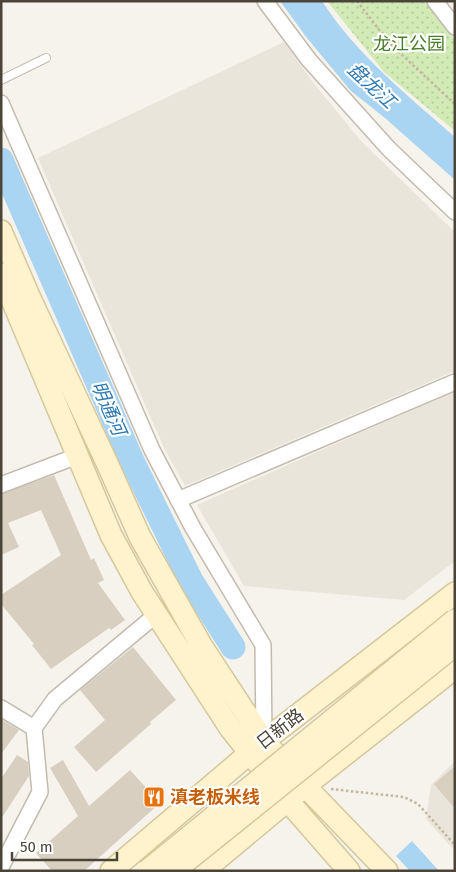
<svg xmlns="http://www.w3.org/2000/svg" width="456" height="872" font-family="'Fira Sans','Noto Sans SC',sans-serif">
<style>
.residential{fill:#eae5da}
.park{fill:url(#park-dots)}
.water{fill:#a9d4f2}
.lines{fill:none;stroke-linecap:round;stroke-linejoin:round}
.river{stroke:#a9d4f2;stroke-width:25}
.building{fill:#d8cfc1}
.service-casing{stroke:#c2bbae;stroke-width:10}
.minor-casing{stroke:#c2bbae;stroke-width:18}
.secondary-casing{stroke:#d6c79b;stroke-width:24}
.path{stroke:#c4b79f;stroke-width:2.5;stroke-dasharray:2.5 2.5;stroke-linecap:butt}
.service{stroke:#fff;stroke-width:8}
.minor{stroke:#fff;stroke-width:15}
.secondary{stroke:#fff3cd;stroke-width:21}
.secondary-bridge-casing{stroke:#d6c79b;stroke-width:24;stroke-linecap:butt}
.secondary-bridge{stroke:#fff3cd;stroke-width:21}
.labels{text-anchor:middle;stroke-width:4.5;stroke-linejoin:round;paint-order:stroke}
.park-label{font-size:18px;fill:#4a7f2a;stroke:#fff}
.street-label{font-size:18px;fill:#4b4439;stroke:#fff}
.food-label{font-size:18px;font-weight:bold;fill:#c56008;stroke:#fff;text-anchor:start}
.water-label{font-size:19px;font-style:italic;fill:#2e7ab2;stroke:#fff}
</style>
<defs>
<pattern id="park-dots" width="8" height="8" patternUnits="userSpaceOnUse" patternTransform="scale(1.25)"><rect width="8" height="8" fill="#d2eab5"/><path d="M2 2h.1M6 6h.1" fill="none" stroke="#b6ca9c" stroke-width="1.8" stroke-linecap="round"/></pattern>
</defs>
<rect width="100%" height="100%" fill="#f6f3ec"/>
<path class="residential" d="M284,42l28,39 49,60 94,91v139l-270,115 -21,-38 -126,-290z
M455,391v170l-51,39 -160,-14 -47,-81z
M455,761v90l-29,-32 5,-34z"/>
<path class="park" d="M327,1h97l31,39v91l-71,-59z"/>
<path class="water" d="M280,1h42c35,54 85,94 133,136v43l-70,-62 -34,-27 -44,-53z
M412,841l27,30h-29l-14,-15z"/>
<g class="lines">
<path class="river" d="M1,160l131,301 59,120 42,66"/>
</g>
<path class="building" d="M54,475l37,85 3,-2 10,22 -6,3 27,37 -14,10 -2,-2 -58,41 -19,-24 2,-1 -33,-40v-9l60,-40 -20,-45 -33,13 11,24 -18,8v-61z
M133,647l43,53 -26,22 1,2 -55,48 -22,-25 31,-27 -25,-30z
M1,719l18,11 -18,24z
M17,755l11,7 1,14 -28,43v-40z
M63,760l26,46 41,-36 30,33 -76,68h-32l-16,-18 42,-37 -28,-48z
M455,766v43l-21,-25z"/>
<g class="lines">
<g class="service-casing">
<path id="service" d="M1,80l45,-22"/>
</g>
<g class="minor-casing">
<path id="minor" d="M265,1l44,59 80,89 66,63
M435,1l20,26
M1,103l151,347 41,78 70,117 1,96
M1,485l76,-29
M178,500l277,-118
M1,708l33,20
M1,867l39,-75 -6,-64 21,-29 102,-85"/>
</g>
<g class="secondary-casing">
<path id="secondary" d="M1,231l28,65 78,167 33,74 61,108 63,96 41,45 82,85
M1,274l110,261 31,57 88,136 58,73 61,70
M111,871l153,-130 191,-148
M203,871l102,-85 150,-118"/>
</g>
<path class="path" d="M357,1l34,44 64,59
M331,789l73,8 14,7 37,41"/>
<use href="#service" class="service"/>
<use href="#minor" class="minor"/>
<use href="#secondary" class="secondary"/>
<g class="secondary-bridge-casing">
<path id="secondary-bridge" d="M147,871l308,-251
M174,871l281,-226"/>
</g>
<use href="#secondary-bridge" class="secondary-bridge"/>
</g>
<defs>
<g id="restaurant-square" transform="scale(1.125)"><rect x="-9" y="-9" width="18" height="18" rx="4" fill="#e8710a" stroke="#fff"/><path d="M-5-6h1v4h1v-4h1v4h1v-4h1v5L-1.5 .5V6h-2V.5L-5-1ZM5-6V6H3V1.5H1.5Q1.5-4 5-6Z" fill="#fff"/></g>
</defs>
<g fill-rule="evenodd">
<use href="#restaurant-square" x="154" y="797"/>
</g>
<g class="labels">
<g class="park-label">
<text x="409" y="50">龙江公园</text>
</g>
<g class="street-label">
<text transform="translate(280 729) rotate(-38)" y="6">日新路</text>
</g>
<g class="food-label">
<text x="170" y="803">滇老板米线</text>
</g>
<g class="water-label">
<text transform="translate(372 85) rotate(43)" y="7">盘龙江</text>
<text transform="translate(109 408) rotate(66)" y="7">明通河</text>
</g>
</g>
<rect width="456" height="872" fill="none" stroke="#4b4439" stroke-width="5"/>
<path d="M12 852v8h105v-8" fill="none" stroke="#4b4439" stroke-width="2.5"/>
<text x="20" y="852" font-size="15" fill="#4b4439" stroke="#ffffff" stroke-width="4" paint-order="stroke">50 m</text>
</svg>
